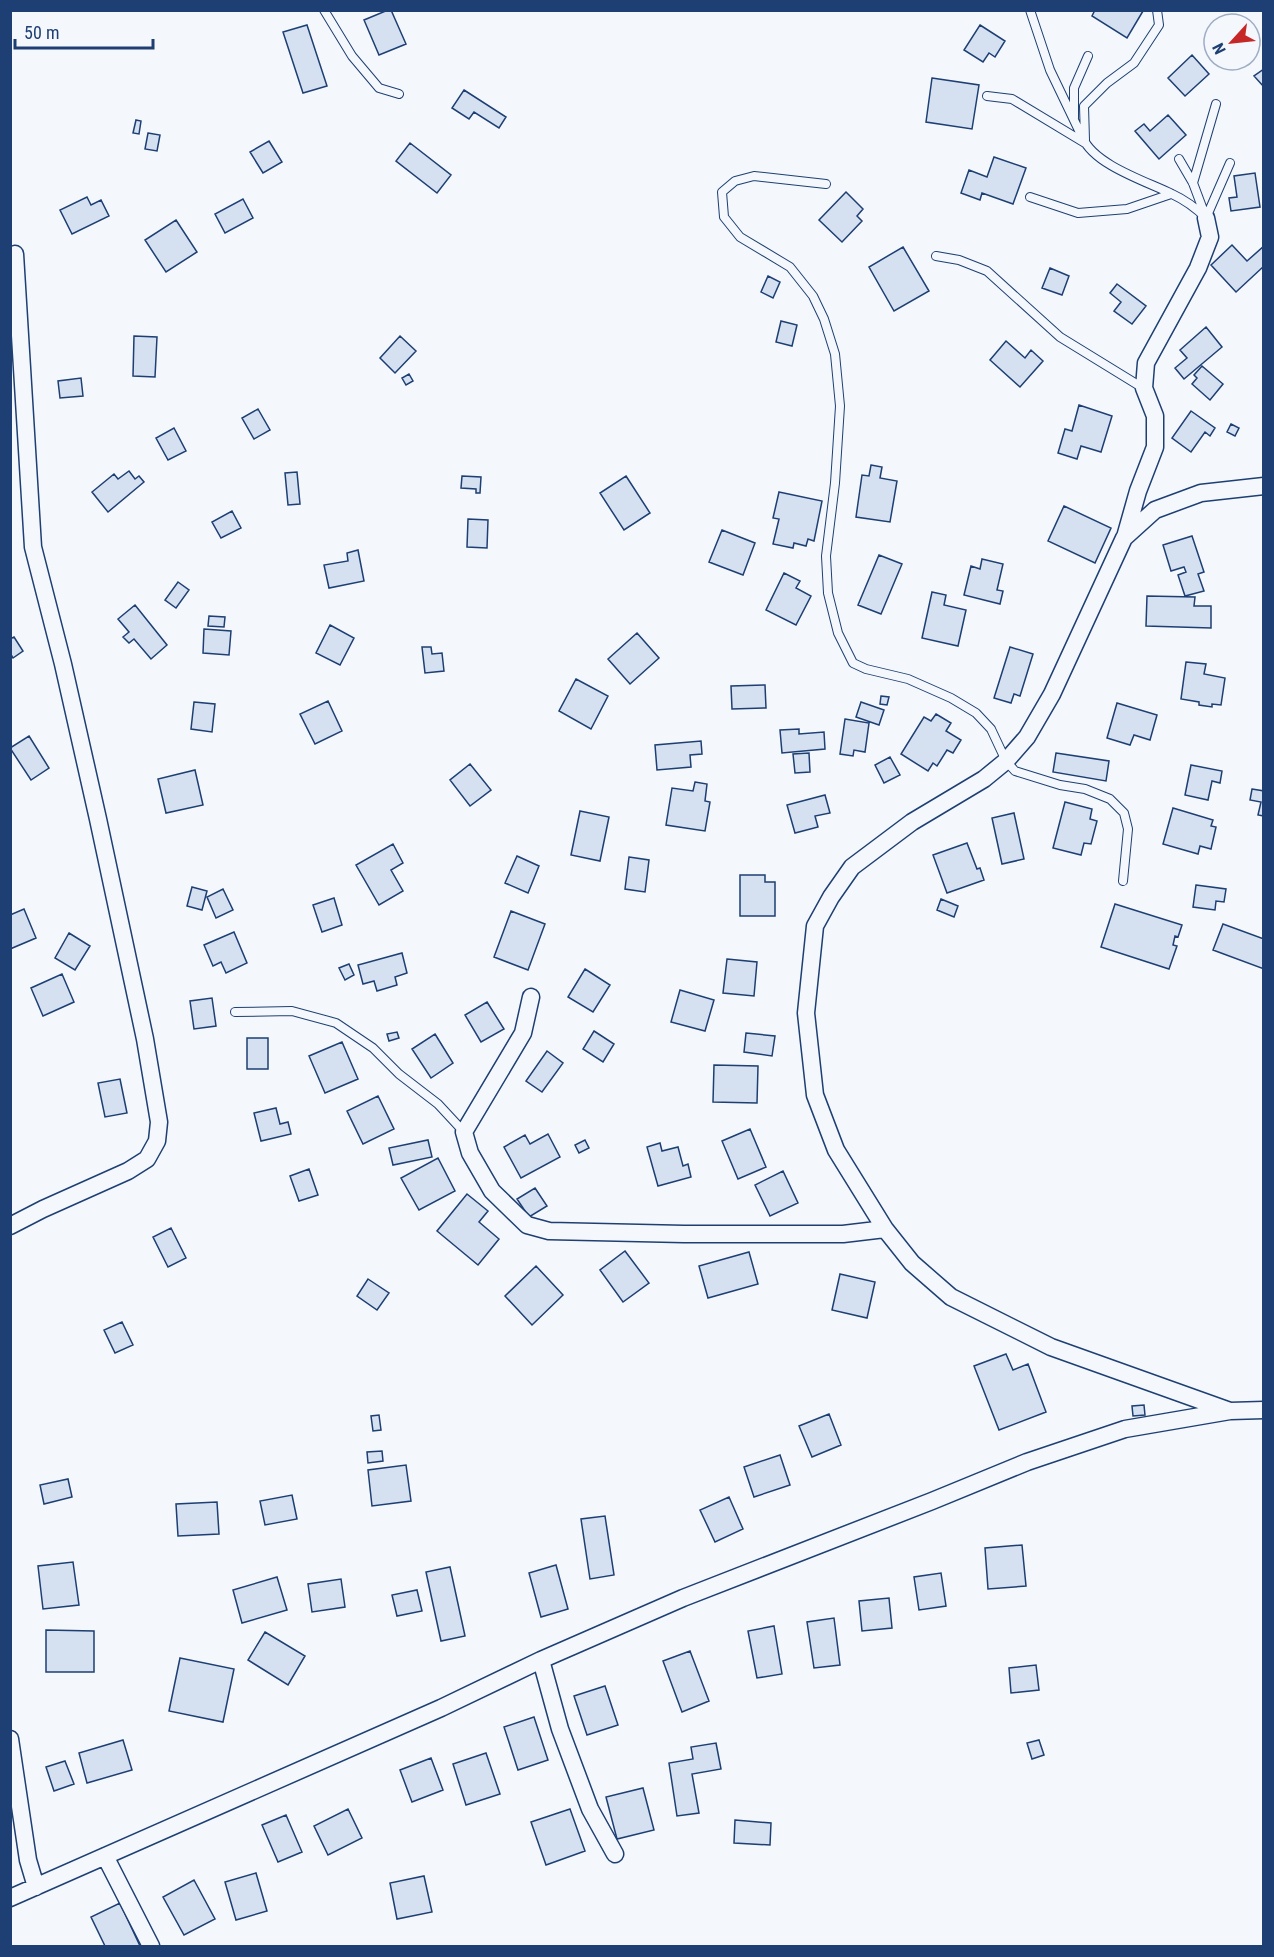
<svg xmlns="http://www.w3.org/2000/svg" width="1274" height="1957" font-family="'Roboto Condensed',sans-serif">
<style>
.building{fill:#d5e0f0;stroke:#1d3f73;stroke-width:1.5}
.lines{fill:none;stroke-linecap:round;stroke-linejoin:round}
.lane-casing{stroke:#1d3f73;stroke-width:10}
.street-casing{stroke:#1d3f73;stroke-width:19}
.lane{stroke:#f4f7fb;stroke-width:8}
.street{stroke:#f4f7fb;stroke-width:16}
</style>
<rect width="100%" height="100%" fill="#f4f7fb"/>
<path class="building" d="M388,10h3l15,34 -27,11 -15,-35z
M1095,10h47l1,1 -16,27 -35,-22z
M307,25l20,61 -24,7 -20,-61z
M980,25l25,16 -10,16 -6,-4 -6,9 -19,-12z
M1192,55l17,19 -24,22 -17,-18z
M1264,69v18l-10,-11z
M932,78l47,7 -7,44 -46,-7z
M464,90l42,27 -7,11 -25,-16 -5,7 -17,-11z
M1168,115l18,20 -27,24 -24,-28 9,-7 6,7z
M136,120l5,1 -2,13 -6,-1z
M148,133l12,2 -3,16 -12,-2z
M269,141l13,21 -19,11 -13,-21z
M410,143l41,32 -14,18 -41,-32z
M994,157l32,11 -13,36 -31,-11 -2,7 -19,-7 8,-23 18,7z
M1255,173l5,34 -29,4 -2,-13 8,-1 -3,-21z
M846,192l17,17 -6,7 5,5 -20,21 -23,-22z
M87,197l4,8 10,-5 8,16 -37,18 -12,-24z
M243,199l10,19 -28,15 -10,-19z
M176,220l21,32 -31,20 -21,-32z
M1232,245l15,16 17,-15v20l-28,26 -25,-27z
M903,247l26,44 -35,20 -25,-44z
M1050,268l19,8 -7,19 -20,-7z
M768,276l12,6 -7,16 -12,-6z
M1117,284l29,22 -14,18 -18,-13 7,-9 -11,-9z
M781,321l16,4 -5,21 -16,-4z
M1206,327l16,20 -38,32 -9,-11 12,-10 -7,-8z
M134,336l23,1 -2,40 -22,-1z
M400,336l16,15 -21,22 -15,-15z
M1006,341l19,17 6,-8 12,11 -23,26 -30,-27z
M1202,366l21,18 -13,16 -18,-16 5,-6 -3,-3z
M409,374l4,7 -7,4 -4,-7z
M81,378l2,18 -23,2 -2,-17z
M1079,405l33,11 -11,36 -20,-6 -4,13 -19,-6 7,-24 7,2z
M258,409l12,21 -16,9 -12,-21z
M1191,411l24,17 -5,8 -5,-4 -14,20 -19,-14z
M1231,424l8,4 -4,8 -8,-4z
M174,428l12,23 -18,9 -12,-22z
M871,465l11,2 -2,11 17,3 -7,41 -34,-5 6,-42 7,1z
M129,471l6,8 4,-3 5,6 -36,30 -16,-20 22,-18 4,5z
M297,472l3,32 -12,1 -3,-32z
M462,476l19,1 -1,16h-4v-4l-15,-1z
M626,476l24,37 -26,17 -24,-37z
M779,492l43,9 -8,40 -6,-2 -2,7 -12,-3 -1,5 -20,-4 6,-25 -6,-1z
M1064,506l47,22 -16,35 -47,-22z
M232,511l9,17 -20,10 -9,-16z
M468,519l20,1 -1,28 -20,-1z
M722,530l33,13 -12,32 -34,-13z
M1192,536l12,36 -6,2 6,17 -19,5 -7,-21 8,-3 -2,-5 -13,4 -8,-26z
M358,550l6,31 -35,7 -5,-23 24,-4 -1,-8z
M879,555l23,9 -21,50 -23,-9z
M982,559l21,5 -6,26 6,1 -3,13 -36,-9 7,-29 9,3z
M784,573l16,8 -4,7 15,8 -15,29 -30,-15z
M178,582l11,8 -13,18 -11,-8z
M932,592l14,3 -2,10 22,5 -8,36 -36,-8z
M1147,596l48,1 -1,9h17v22l-65,-2z
M135,605l32,40 -16,14 -17,-20 -5,4 -6,-6 6,-5 -11,-13z
M209,616l16,1 -1,10 -16,-1z
M330,625l24,13 -14,27 -24,-12z
M204,629l27,2 -2,24 -26,-2z
M637,633l22,25 -29,26 -22,-25z
M14,637l9,14 -10,7 -3,-5v-14z
M422,647h9l1,7 10,-1 2,18 -19,2z
M1010,647l23,7 -13,42 -6,-2 -3,9 -17,-5z
M1186,662l20,2 -2,10 21,4 -4,27 -9,-1v3l-13,-2v-3l-18,-3z
M576,679l32,17 -17,33 -32,-18z
M765,685l1,23 -34,1 -1,-23z
M881,696l8,1 -2,8 -7,-1z
M328,701l14,30 -27,13 -15,-30z
M194,702l21,2 -3,28 -21,-3z
M861,702l23,8 -5,15 -23,-8z
M1117,703l40,12 -7,25 -16,-5 -4,10 -23,-7z
M936,714l15,9 -5,8 15,9 -8,13 -6,-3 -10,16 -4,-3 -5,8 -27,-17 23,-37 7,4z
M845,719l24,4 -4,29 -11,-2 -1,6 -13,-2z
M799,729v5l25,-2 1,17 -43,4 -2,-23z
M29,736l20,32 -18,12 -21,-32z
M701,741l1,13 -12,1 1,12 -34,3 -2,-25z
M809,753l1,19 -15,1 -2,-19z
M1056,753l53,8 -3,20 -53,-9z
M890,757l10,18 -16,8 -9,-18z
M470,764l21,26 -21,16 -20,-26z
M1191,765l31,6 -2,12 -8,-2 -4,19 -23,-5z
M195,770l8,35 -37,8 -8,-34z
M695,782l12,2 -2,17 5,1 -5,29 -39,-6 6,-37 21,3z
M1252,789l12,2v25l-6,-1 3,-13 -11,-2z
M825,795l5,18 -15,3 3,11 -23,6 -8,-28z
M1065,802l27,7 -2,10 7,2 -6,23 -7,-1 -3,12 -28,-7z
M1173,808l40,12 -2,6 5,1 -5,22 -11,-3 -2,8 -35,-10z
M580,811l29,6 -9,44 -29,-6z
M1014,813l10,46 -22,5 -10,-46z
M967,843l10,26 3,-1 4,12 -37,13 -14,-38z
M393,844l10,19 -12,7 12,21 -24,14 -23,-40z
M517,856l22,10 -11,27 -23,-10z
M629,857l20,3 -4,32 -20,-3z
M740,875h25v7h10v34h-35z
M1196,885l30,4 -2,13 -8,-1 -1,9 -22,-3z
M192,887l15,4 -5,19 -15,-4z
M223,889l10,21 -17,8 -9,-21z
M334,898l8,27 -20,7 -9,-27z
M941,899l17,7 -4,11 -17,-7z
M1115,904l67,21 -4,12 -3,-1 -2,9 4,1 -8,23 -68,-22z
M24,909l12,29 -26,11v-34z
M511,911l34,13 -17,46 -34,-13z
M1223,924l41,15v30l-51,-19z
M234,932l13,31 -21,10 -5,-11 -8,4 -9,-21z
M69,933l21,13 -15,24 -20,-12z
M402,953l5,20 -12,4 2,8 -20,6 -3,-10 -11,3 -5,-19z
M727,959l30,3 -3,34 -31,-3z
M349,964l5,11 -9,5 -6,-12z
M585,969l25,16 -17,27 -25,-15z
M62,974l12,28 -31,14 -12,-28z
M680,990l34,10 -9,31 -34,-9z
M212,998l4,28 -22,3 -4,-28z
M487,1002l17,27 -23,13 -16,-27z
M594,1031l20,13 -11,18 -20,-13z
M397,1032l2,6 -10,3 -2,-7z
M746,1033l29,3 -3,20 -28,-4z
M435,1034l18,29 -22,15 -19,-29z
M247,1038h21v31h-21z
M342,1042l16,37 -33,14 -16,-37z
M547,1051l16,12 -21,29 -16,-11z
M714,1065l44,1 -1,37 -44,-1z
M120,1079l7,34 -22,4 -7,-34z
M378,1096l16,33 -31,15 -16,-33z
M276,1108l4,16 8,-2 3,12 -30,7 -7,-28z
M750,1129l16,38 -28,12 -16,-38z
M548,1134l12,23 -39,21 -17,-31 21,-12 5,9z
M428,1140l4,17 -39,8 -4,-17z
M585,1140l4,8 -10,5 -4,-8z
M660,1143l2,8 16,-4 5,19 5,-2 3,13 -33,9 -11,-39z
M438,1158l17,33 -36,19 -18,-32z
M309,1169l9,26 -19,6 -9,-25z
M783,1171l15,32 -28,13 -15,-31z
M535,1188l12,18 -18,11 -12,-18z
M467,1194l21,17 -9,11 20,17 -21,26 -41,-34z
M171,1228l15,30 -18,9 -15,-30z
M625,1251l24,32 -26,19 -23,-32z
M749,1252l9,32 -50,14 -9,-32z
M536,1266l27,29 -31,30 -27,-29z
M840,1274l35,8 -8,36 -35,-8z
M368,1279l21,14 -12,17 -20,-14z
M122,1322l11,23 -18,8 -11,-23z
M1006,1354l7,16 15,-6 18,48 -47,18 -25,-64z
M1144,1405l1,10 -12,1 -1,-10z
M829,1414l12,31 -29,12 -13,-31z
M379,1415l2,15 -8,1 -2,-15z
M382,1451l1,10 -15,2 -1,-11z
M780,1455l10,30 -36,12 -10,-30z
M406,1465l5,36 -39,5 -4,-36z
M68,1479l4,18 -28,7 -4,-19z
M292,1495l5,24 -32,6 -5,-24z
M729,1497l14,32 -28,13 -15,-32z
M217,1502l2,32 -41,2 -2,-32z
M605,1516l9,59 -24,4 -9,-60z
M1022,1545l4,41 -38,3 -3,-41z
M73,1562l6,43 -36,4 -5,-43z
M556,1565l12,44 -27,8 -12,-44z
M450,1567l15,69 -24,5 -15,-69z
M941,1573l5,33 -27,4 -5,-33z
M277,1577l10,33 -45,13 -9,-33z
M341,1579l4,28 -33,5 -4,-28z
M417,1590l5,21 -25,5 -5,-21z
M889,1598l3,30 -30,3 -3,-30z
M834,1618l6,47 -26,3 -7,-46z
M774,1626l8,48 -25,4 -9,-47z
M46,1630l48,1v41h-48z
M265,1632l40,24 -17,29 -40,-25z
M690,1651l19,50 -27,11 -19,-51z
M180,1658l54,11 -11,53 -54,-11z
M1036,1665l3,25 -28,3 -2,-25z
M605,1686l13,39 -31,10 -13,-39z
M534,1717l14,43 -30,10 -14,-43z
M123,1740l9,30 -45,13 -8,-30z
M1039,1740l5,15 -12,4 -5,-16z
M716,1743l5,26 -29,5 7,39 -22,3 -8,-53 24,-4 -2,-12z
M486,1753l14,41 -34,11 -13,-41z
M431,1758l12,32 -31,12 -12,-32z
M65,1761l9,23 -20,7 -8,-24z
M643,1788l11,42 -37,9 -11,-42z
M348,1809l14,29 -34,17 -14,-29z
M570,1809l15,42 -39,14 -15,-43z
M286,1815l16,37 -24,10 -16,-37z
M735,1820l36,3 -1,22 -36,-2z
M256,1873l11,38 -31,9 -11,-38z
M424,1876l8,36 -35,7 -7,-36z
M194,1880l21,39 -31,16 -21,-38z
M120,1903l20,43h-35l-14,-29z"/>
<g class="lines">
<g class="lane-casing">
<path id="lane" d="M324,10l28,46 27,32 20,6
M987,96l25,3 73,44 -35,-73 -20,-60
M1074,118v-30l14,-32
M1083,138c11,27 65,44 89,56 13,6 24,14 34,24
M1085,140l-1,-34 23,-23 27,-20 25,-38 -2,-15
M1179,159l14,24 12,32
M1193,183l23,-79
M826,184l-72,-8 -19,5 -13,11 2,25 16,20 50,30 23,29 11,23 11,35 5,52 -5,77 -9,73 2,37 10,40 15,30 13,6 42,10 43,19 25,15 15,16 15,32 9,10 45,14 25,4 25,10 14,14 4,16 -5,52
M1030,197l48,16 49,-4 44,-15
M1206,218l24,-55
M936,256l23,4 28,11 73,66 83,51
M235,1012l57,-1 44,12 37,25 26,26 39,30 26,28"/>
</g>
<g class="street-casing">
<path id="street" d="M1125,537l13,-46 17,-44v-31l-11,-28 2,-25 52,-95 12,-31 -4,-19
M531,997l-8,36 -59,99 6,21 22,38 35,34 22,6 135,3h159l42,-5
M10,1226l33,-17 85,-38 19,-12 10,-18 2,-19 -14,-83 -47,-220 -35,-155 -30,-117 -18,-293
M1230,1411l-179,-64 -100,-50 -39,-34 -27,-34 -49,-79 -21,-55 -9,-82 9,-87 16,-29 21,-30 60,-45 72,-43 22,-18 21,-24 25,-43 72,-156 31,-28 46,-17 63,-7
M541,1660l19,69 30,80 25,45
M10,1739l18,121 8,27
M105,1856l46,90
M10,1898l431,-190 100,-48 142,-62 249,-97 95,-39 98,-33 105,-18 34,-1"/>
</g>
<use href="#lane" class="lane"/>
<use href="#street" class="street"/>
</g>
<rect width="1274" height="1957" fill="none" stroke="#1d3f73" stroke-width="24"/>
<g transform="translate(1232 42) rotate(243)"><circle r="28" fill="#f4f7fb" stroke="#9eadc5" stroke-width="1.5"/>
<path d="M0-4.5L10 22L0 15L-10 22Z" fill="#c62828"/>
<text y="-9" font-size="16" font-weight="bold" text-anchor="middle" fill="#1d3f73">N</text>
</g>
<path d="M15 39v9h138v-9" fill="none" stroke="#1d3f73" stroke-width="3"/>
<text x="24" y="39" font-size="18" fill="#1d3f73" stroke="#f4f7fb" stroke-width="4.5" paint-order="stroke">50 m</text>
</svg>
